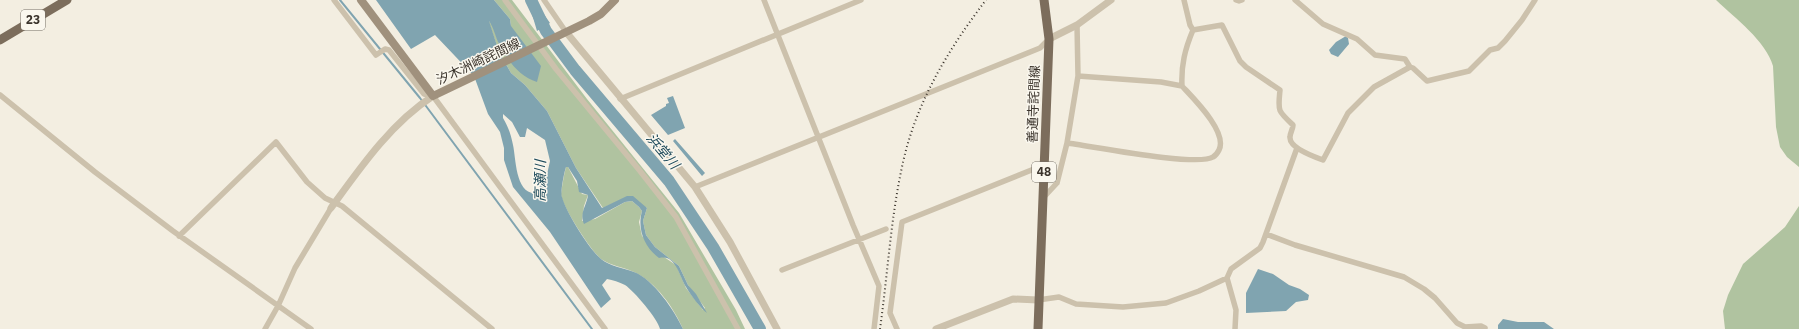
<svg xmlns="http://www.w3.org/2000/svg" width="1799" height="329" font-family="'IBM Plex Sans','Noto Sans JP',sans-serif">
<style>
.green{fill:#b0c3a0}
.water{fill:#80a4b0;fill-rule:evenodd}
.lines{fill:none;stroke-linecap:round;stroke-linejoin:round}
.stream{stroke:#80a4b0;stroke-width:2}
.river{stroke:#80a4b0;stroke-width:12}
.minor{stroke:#ccc1ac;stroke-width:5.5}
.tertiary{stroke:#ccc1ac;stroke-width:7}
.secondary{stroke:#a0917d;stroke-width:8}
.primary{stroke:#7c6d5c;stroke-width:9}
.rail{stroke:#3a332b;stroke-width:2;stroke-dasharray:1 3;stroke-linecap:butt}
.labels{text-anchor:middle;stroke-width:3;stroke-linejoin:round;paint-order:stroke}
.shield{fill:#faf7ee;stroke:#746e66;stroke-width:1}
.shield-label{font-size:12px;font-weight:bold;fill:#3a332b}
.street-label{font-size:13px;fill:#3a332b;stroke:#faf7ee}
.water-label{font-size:14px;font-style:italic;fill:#204c5c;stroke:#faf7ee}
</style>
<rect width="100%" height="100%" fill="#f3eee1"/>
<path class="green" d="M494,0h18l75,99 92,114 57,97 9,19h-62c-9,-21 -27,-47 -49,-57 -11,-5 -23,-6 -33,-13 -9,-7 -40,-54 -40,-65 1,-7 3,-20 5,-27h2l14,27 6,1 -4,11 -2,15 13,-2 30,-17 7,-1 7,6 3,4 -3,11 3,14 22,21 12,8 10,23 17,22 2,-2 -17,-23 -9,-19 -24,-19 -9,-12 -3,-14 4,-13 -20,-11 -24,11 -27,-40 -29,-57 -22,-26 -14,-12 -12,-21 -11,-32 5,6 6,18 12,-18 -1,-7z
M1716,0h83v167l-12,-10 -7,-10 -4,-20 -3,-61c-7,-25 -38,-48 -57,-66z
M1799,206v123h-74l-2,-18 5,-16 15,-31 42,-37z"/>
<path class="water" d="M376,0h118l16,19 1,7 30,40 -4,16c-18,-6 -29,-21 -38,-38 -4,-8 -5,-16 -10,-23l10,31 12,21 14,12 22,26 29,57 26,40 25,-12h6l14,12 -4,13 3,14 9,12 24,19 9,19 8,9 11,19c-6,-4 -17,-19 -21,-26 -7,-11 -10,-33 -27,-29 -15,-11 -22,-29 -17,-47l-3,-4 -7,-6 -7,1 -41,22c-5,-11 3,-19 4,-29l-9,-3 -2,-11 -9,-14h-2c-2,6 -6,26 -4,30 4,15 27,52 39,62 9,7 22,9 33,13 19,7 41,39 49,57h-23c-2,-10 -26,-38 -35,-44 -6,-3 -12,-5 -18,-6l-5,6 9,14 -10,9 -51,-76 -37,-45 -9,-27v-12l-4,-16 -12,-18 -14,-38 -39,-41 -24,14zM503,114l9,8 8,15h5l2,-9 18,12 5,21 -4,18 -4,2 -5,12c-22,3 -21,-36 -24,-48 -2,-10 -5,-19 -10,-27z
M527,0h7l16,23 -13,8 -8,-27z
M1346,36l2,2 1,6 -11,13 -7,-3 -2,-4 7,-8z
M673,96l12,32 -17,7 -17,-20 15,-9v-2l3,-1 -2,-5z
M675,139l30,34 -3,3 -29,-35z
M1258,269l15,5 16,11 11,4 9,6 -1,5 -12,2 -10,9 -40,2v-20z
M1503,319l15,3h26l10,7h-56v-4z"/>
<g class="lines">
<path class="stream" d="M340,0l80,98 172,231"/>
<path class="river" d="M531,0l15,31 29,39 94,111 44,66 47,82"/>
<path class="minor" d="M334,0l42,55 9,-6 4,1 35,44 9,2 172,233
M505,0l51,69 84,102 36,46 62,112
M544,0l22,32
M764,0l89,225 26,61 -5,43
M1184,0l6,25 3,5
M1236,0l3,1 3,-1
M1295,0l28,24 34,15 18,16 30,4 5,8 3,1 14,13 42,-10 21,-21 8,-2 7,-7 17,-21 13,-20
M1193,30l29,-5 18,36 6,6 34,23c-2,21 -3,20 13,35 0,4 -3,8 -3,12 -1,11 25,20 33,23l25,-47 26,-26 36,-20
M1078,76l83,6 21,4
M0,95l95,77 78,59 138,98
M620,99l241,-99
M1067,143c24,3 130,24 146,14 2,-1 5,-5 6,-7 9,-18 -26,-52 -37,-64 -1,-21 3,-37 11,-56
M695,187l345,-139 9,-9
M1044,197l13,-14 10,-40 11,-67 -1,-51
M1266,234l29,11 109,32 20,12 11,9 22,25 8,4 16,-1 4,2
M179,236l97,-94 31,40 18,16 17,8 150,123
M782,270l104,-41
M1227,278l9,32 -1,19
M1038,300l21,-3 17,7 47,3 43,-4 33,-12 28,-13 4,-9 29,-21 3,-6 34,-94
M265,329l13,-23 17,-38 36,-60
M897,329l-7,-16 12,-91 142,-57"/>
<path class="tertiary" d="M566,32l129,155 35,55 47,87
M1049,39l28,-14 34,-25
M331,208c29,-40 60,-85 102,-112
M936,329l77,-30 25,1"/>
<path class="secondary" d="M361,0l72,96 156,-75 12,-7 14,-14"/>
<path class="primary" d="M0,40l67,-40
M1038,329l11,-290 -5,-39"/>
<path class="rail" d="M880,329c8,-57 11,-116 24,-171 14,-59 46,-111 82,-158"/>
</g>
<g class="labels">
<g class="shield">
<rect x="21" y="10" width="24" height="20" rx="3"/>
<rect x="1032" y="162" width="24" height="20" rx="3"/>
</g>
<g class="shield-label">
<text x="33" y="24">23</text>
<text x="1044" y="176">48</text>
</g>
<g class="street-label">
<text transform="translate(478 61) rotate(-25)" y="5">汐木洲崎詫間線</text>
<text transform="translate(1033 104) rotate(-88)" y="5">善通寺詫間線</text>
</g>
<g class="water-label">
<text transform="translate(663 151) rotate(50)" y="5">浜堂川</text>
<text transform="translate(540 181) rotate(-89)" y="5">高瀬川</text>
</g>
</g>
</svg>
